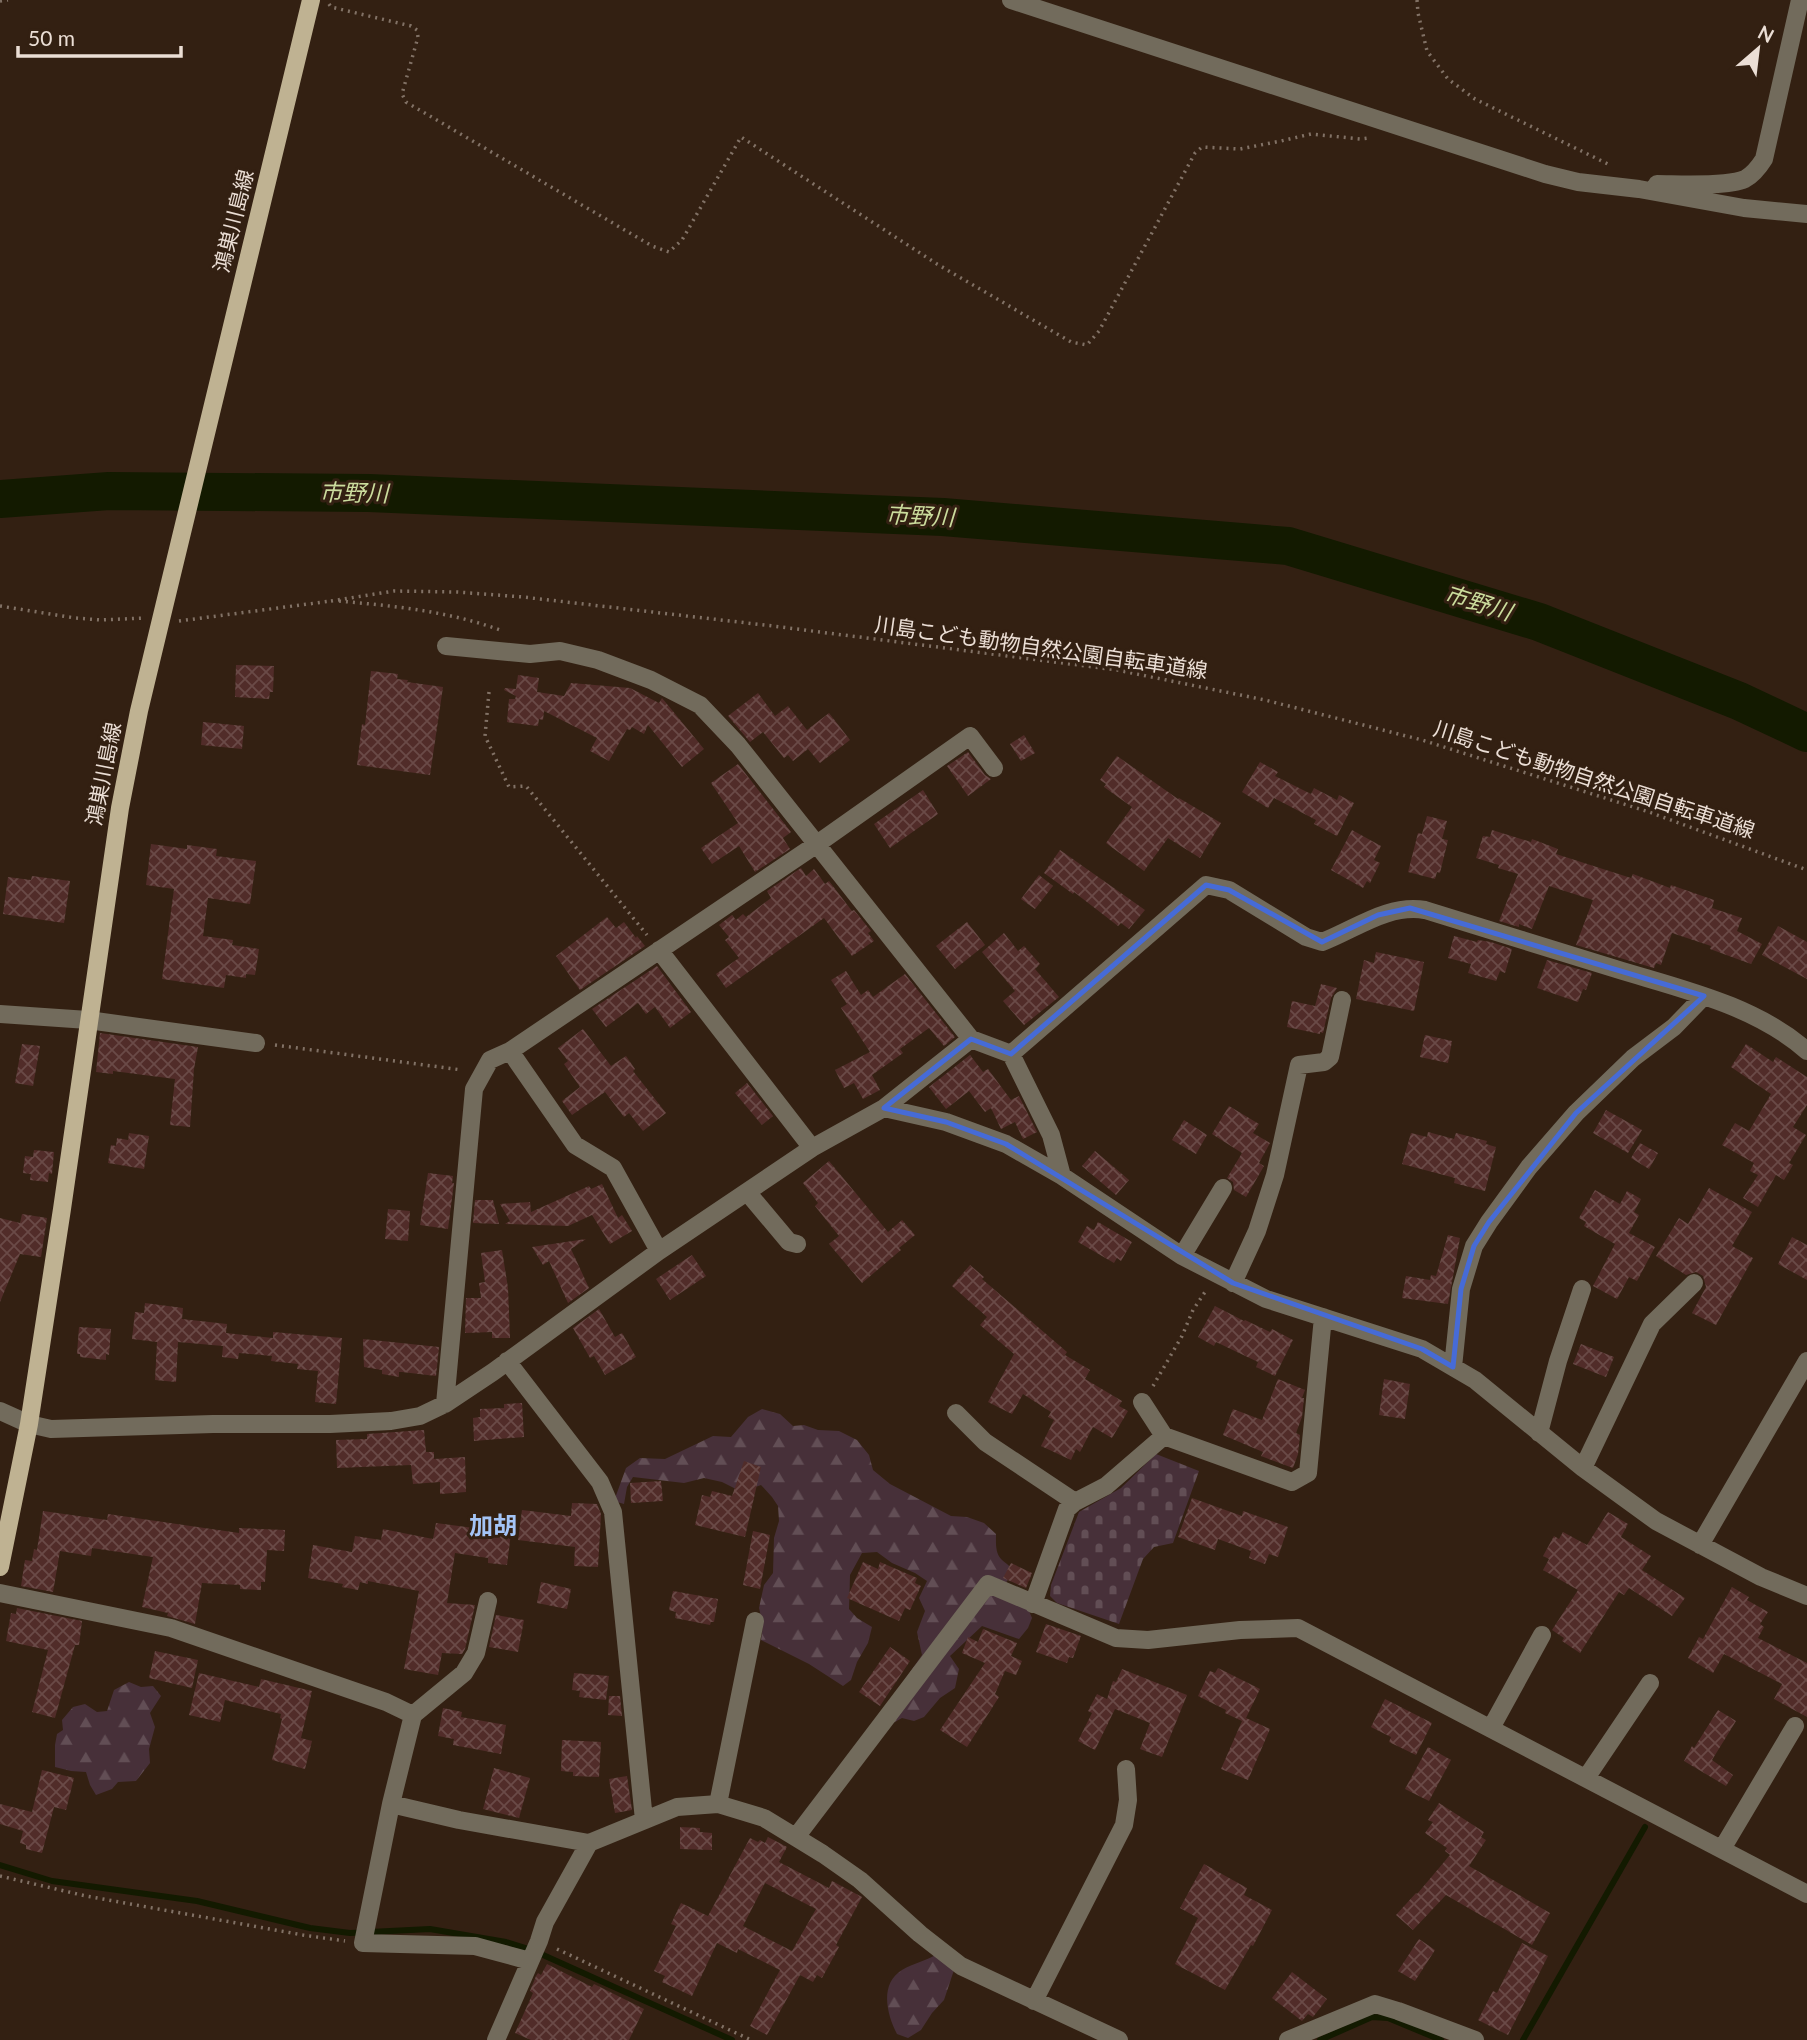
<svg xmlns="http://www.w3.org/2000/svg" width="1807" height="2040" font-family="Lato,'Noto Sans JP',sans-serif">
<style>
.forest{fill:url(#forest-firs)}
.cemetery{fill:url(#cemetery-stones)}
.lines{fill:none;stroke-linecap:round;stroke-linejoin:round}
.stream{stroke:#131a00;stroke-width:6}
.river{stroke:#131a00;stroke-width:38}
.building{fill:url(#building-cross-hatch);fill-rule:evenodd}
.path{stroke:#827266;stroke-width:3.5;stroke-dasharray:2 5;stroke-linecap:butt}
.minor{stroke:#726b5c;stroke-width:18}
.major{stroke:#bfb292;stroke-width:18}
.marked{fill:none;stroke:#466bd7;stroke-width:5;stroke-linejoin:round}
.labels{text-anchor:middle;stroke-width:6;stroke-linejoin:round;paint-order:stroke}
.street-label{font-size:21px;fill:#ebded5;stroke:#332012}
.water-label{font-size:23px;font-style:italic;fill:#cbdc9d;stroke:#332012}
.quarter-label{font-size:24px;font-weight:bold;fill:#a4c4f6;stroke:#332012}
</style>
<defs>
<pattern id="forest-firs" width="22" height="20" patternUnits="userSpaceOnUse" patternTransform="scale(1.75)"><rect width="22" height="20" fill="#473039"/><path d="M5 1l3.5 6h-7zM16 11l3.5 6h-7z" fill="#624e55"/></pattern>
<pattern id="cemetery-stones" width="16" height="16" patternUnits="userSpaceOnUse" patternTransform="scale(1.75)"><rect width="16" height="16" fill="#473039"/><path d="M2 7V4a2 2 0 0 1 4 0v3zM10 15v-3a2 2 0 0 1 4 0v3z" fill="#624e55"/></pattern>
<pattern id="building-cross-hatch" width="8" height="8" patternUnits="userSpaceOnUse" patternTransform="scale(1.75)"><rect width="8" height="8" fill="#512c29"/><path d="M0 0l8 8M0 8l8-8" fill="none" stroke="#6a4a47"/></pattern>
</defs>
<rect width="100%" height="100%" fill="#332012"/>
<path class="forest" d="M762,1409l18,5 13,12 11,-1 14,5 21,1 18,9 12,15 4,15 17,14 61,32 16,1 17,6 12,11c0,9 -1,18 5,25 6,6 9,5 12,14l-6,8 -4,9 26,21 3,7 -4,10 -9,11 -37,-13 -32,30 9,13 -4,19 -15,10 -16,19 -10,4 -12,-3 -11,6 1,-26 30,-43 -5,-23 8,-21 -6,-13 8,-17 -12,-8 -23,-10 -15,-11 -15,1 -12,22 -1,34 8,9 15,9 -4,16 -11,19 -6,18 -8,6 -34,-22 -48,-24 2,-15 -4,-17 5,-23 9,-12 1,-35 5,-17 -1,-15 -6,-9 -11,-12 -19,7 -20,-10 -18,-4 -20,5 -51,-6 -6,10 -3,17 -10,-3 12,-33 14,-10 25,1 48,-23 18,1 17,-20z
M129,1682l12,5 12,-1 8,10 -11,17 5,14 -6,22 1,14 -14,18 -18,1 -6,7 -16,6 -6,-10 -4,-13 -15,-1 -16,-4v-22l2,-11 6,-4 -1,-10 11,-13 12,-3 12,8 10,-1 7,-21z
M937,1954l17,16 -10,30 -12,13 -11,17 -13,8 -11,-4c-10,-19 -18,-50 5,-64 12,-7 24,-9 35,-16z"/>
<path class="cemetery" d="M1156,1454l43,17 -26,72 -19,4 -11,12 -24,65 -62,-21 -7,-7 1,-11 28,-73 42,-24z"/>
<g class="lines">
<path class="stream" d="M0,1865l52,16 145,20 113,27 40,5 80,-4 76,13 26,8 200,90
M1320,2040l52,-23 16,1 53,22
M1523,2040l122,-213"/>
<path class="river" d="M0,499l109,-8 260,2 574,24 345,29 251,76 200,79 68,32"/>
</g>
<path class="building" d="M236,665l38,1 -1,26h-3l-1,7 -34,-2z
M371,671l27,3 -1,5 11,1 -1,2 36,5 -13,88 -73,-10 5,-41 3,1z
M518,675l21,3 -2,14 27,4 7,-13 59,5 29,15 3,-5 42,51 -22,18 -34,-42 -4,9 -12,-7 -2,3 -3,-1 -18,32 -19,-10 7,-13 -53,-27 -1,9 -4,-1 -1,7 -31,-4 2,-23h6l1,-3 -12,-6 1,-2 11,1z
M758,693l17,23 13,-10 19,24 22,-17 21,27 -30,23 -12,-14 -15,12 -5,-6 -4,3 -21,-26 -13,10 -22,-26z
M203,722l41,4 -2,23 -41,-4z
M1024,735l11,18 -14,8 -11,-17z
M968,752l17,23 6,4 -23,17 -21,-30z
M1117,756l61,43 1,-1 42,25 -21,35 -32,-20 -24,33 -38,-28 26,-36 -28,-20 2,-3 -6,-4z
M1260,762l18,10 -3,4 36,18 3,-6 23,12 2,-5 15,8 -17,33 -23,-12 2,-4 -42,-22 -6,10 -26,-16z
M738,764l53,68 -8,6 7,11 -35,23 -16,-26 -27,18 -11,-16 37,-25 -27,-40z
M923,790l15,24 -48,34 -16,-24z
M1427,816l20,5 -5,18 6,1 -8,33 -3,-1 -2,7 -27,-7 10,-39 4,1z
M1352,830l29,16 -7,14 6,3 -10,20 -3,-2 -4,7 -32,-18z
M1492,830l39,12 1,-3 26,10 -2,5 75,24 2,-4 37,14 1,-3 43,15 -2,8 30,10 -5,13 25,13 -11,20 -41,-15 1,-3 -39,-13 -11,32 -5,-2 -2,5 -78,-23 17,-45 -44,-14 -17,43 -13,-5v3l-20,-6 19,-47 -20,-6 1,-3 -23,-7 7,-22 7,1z
M151,844l36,5v-4l30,4 -1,7 40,5 -6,43 -42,-6 -5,38 30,4 -1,5 27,4 -4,26 -9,-1v4l-20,-3 -2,13 -62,-9 12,-90 -28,-4z
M1060,850l85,60 -16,19 -8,-6 -3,3 -44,-34 -1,2 -29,-21z
M801,868l5,8 8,-7 11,15 4,-3 23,30 2,-1 17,21 -3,2 6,8 -22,15 -28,-38 -98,70 -10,-14 23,-16 -14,-18 4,-3 -10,-12 13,-10 4,5 7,-6 3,3 25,-19 -4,-7z
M1039,875l14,11 -18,23 -14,-10z
M32,876l38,5 -6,42 -61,-9 5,-37 23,3z
M607,917l9,11 8,-6 12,16 1,-2 8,10 -65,44 -24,-34z
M967,922l18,23 -30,24 -19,-23z
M1778,926l29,16v37l-45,-24z
M1004,933l14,18 6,-5 16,18 -5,5 24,28 -35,28 -21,-24 12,-10 -33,-39z
M1454,936l23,6 1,-2 13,2 21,7 -7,24 -5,-2 -4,10 -28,-8 3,-9 -23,-6z
M1376,952l48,10 -10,49 -58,-12 8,-39 10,3z
M1547,960l45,13 -6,17 -3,-1 -5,13 -41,-14z
M657,966l34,46 -21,16 -15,-21 -9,7 -8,-11 -32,24 -14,-18z
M846,971l15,24 7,-5 5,7 32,-23 50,63 -11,9 -15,-18 -29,21 3,4 -31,22 8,15 -17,9 -9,-16 -10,5 -9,-18 35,-18 -29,-44 6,-4 -16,-24z
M1321,984l16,4 -6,10 -8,35 -3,-1v2l-33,-7 5,-26 23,5z
M583,1029l28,37 15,-10 9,13 -2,2 33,42 -23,18 -14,-18 -5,4 -19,-25 -33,23 -10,-14 18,-14 -16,-23 4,-3 -10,-13z
M100,1033l98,14 -4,22 -4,58 -20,-2 5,-46 -62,-8v3l-17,-2z
M1425,1035l27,6 -4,22 -28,-6z
M22,1044l18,2 -7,40 -18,-3z
M1746,1044l27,18 3,-5 31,20v28l-14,22 13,8 -17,28 4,2 -9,15 -8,-5 -18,32 -15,-9 15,-23 -8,-4 4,-8 -32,-18 13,-22 14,8 22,-37 -40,-27z
M970,1055l13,17 5,-3 23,31 8,-4 18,36 -14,7 -8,-17 -14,7 -10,-21 -6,4 -16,-21 -23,18 -17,-22z
M747,1083l26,33 -11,9 -27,-32z
M1229,1106l30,18 -6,9 17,10 -11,20 5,3 -18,31 -12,-7 -1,-8 -6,-4 15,-25 -30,-19z
M1606,1110l36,20 -14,23 -35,-20z
M1184,1120l23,15 -11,19 -24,-14z
M1428,1132l26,7 2,-6 31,8 -1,3 10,3 -11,44 -31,-8 1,-5 -53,-14 9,-31 16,4z
M129,1133l20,3 -5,33 -36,-6 3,-18 5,1 1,-8 11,2z
M1640,1143l18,10 -9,16 -18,-11z
M34,1150l20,2 -2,22 -3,-1 -1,9 -18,-2 1,-6 -8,-1 2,-17 8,1z
M1095,1151l34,29 -13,15 -34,-29z
M829,1161l59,71 14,-12 13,15 -16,13 2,2 -39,33 -33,-39 10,-8 -24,-30 3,-3 -15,-20z
M428,1173l25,3 -1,7h2l-6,46 -28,-4z
M602,1184l16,34 4,-3 10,16 -22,13 -18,-29 -24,11 -63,-2 5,-3 -10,-17 30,-2 1,10 58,-26 2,3z
M1709,1188l43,24 -20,34 21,12 -37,67 -24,-12 14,-26 -3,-11 -7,-4 -10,3 -30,-19 23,-38 9,6z
M1595,1190l25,14 7,-13 14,8 -7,13 5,3 -10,18 26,14 -18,34 -8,-4 -12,22 -24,-13 22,-42 -31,-18 2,-4 -7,-4z
M475,1200h18l6,24 -26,-1z
M388,1209l22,2 -2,30 -23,-2z
M22,1214l25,4 -6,39 -21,-3 -20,48v-84l20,5z
M1098,1222l34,20 -11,19 -4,-3 -3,5 -36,-21 9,-16 7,4z
M1448,1235l12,3 -12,66 -46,-6 4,-22 24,4 1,-5 5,1z
M1792,1237l15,8v35l-29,-16z
M586,1239l-15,10 18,39 -21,15 -19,-42 -6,4 -11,-18z
M502,1250l6,38 2,50h-18v-6l-27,1 1,-35h15l-2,-15 6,-1 -4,-29z
M692,1255l14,21 -36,24 -14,-21z
M970,1265l14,12 -2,2 85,73 -2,3 25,15 -5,9 37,22 -3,5 9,5 -16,27 -19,-11 -13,25 -4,-3 -5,11 -30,-14 13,-26 -6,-3 3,-5 -28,-18 -11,20 -24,-12 26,-48 -34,-29 7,-8 -35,-31z
M145,1303l38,5 -1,11 45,5 -1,9 47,5v-6l69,6 -6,66 -21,-2 3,-31 -21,-2 1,-5 -27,-3 1,-5 -33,-3 -1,6 -16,-2 1,-11 -45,-4 -2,40 -21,-2 2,-38 -25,-3 3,-27 9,1z
M1215,1306l29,15 1,-1 25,12 2,-3 21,11 -18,36 -19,-9 2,-5 -42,-20 -2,4 -16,-9z
M599,1309l16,28 7,-4 14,24 -31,18 -11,-19 -4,2 -17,-30z
M79,1327l32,2 -2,26 -3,-1v6l-26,-3v-3h-3z
M363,1339l76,8 -3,29 -34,-4h-3v5l-17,-3v-4l-18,-3z
M1581,1344l33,13 -8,20 -33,-13z
M1278,1379l27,11 -3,8h2l-2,19 -6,16 4,2 -2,19 -5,14 -32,-12 2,-4 -40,-17 10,-26 29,11z
M1384,1379l26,5 -5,35 -26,-4z
M522,1403l2,34 -50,4 -1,-23 7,-1v-8l24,-1v-4z
M424,1430l2,22h8v7l31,-2 1,35 -26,2v-12l-27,2 -2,-19 -74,3 -1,-28 31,-1v-5z
M744,1461l17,6 -16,70 -50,-12 7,-30 8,2 2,-6 20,5z
M661,1481l2,20 -32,2 -1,-20z
M1192,1498l50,18 1,-5 45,16 -10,30 -9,-3 -4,10 -16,-6 2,-7 -33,-12 -3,11 -37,-13z
M572,1503l25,1 4,10 -3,53 -24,-1 1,-19 -57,-7 4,-30 49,6z
M43,1511l64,9 1,-6 131,19v-5l46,2 -1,21 -17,-1 -2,32h-4v8l-21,-1v-4l-38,-2 -7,41 -28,-8 1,-3 -26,-6 11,-50 -61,-9 -1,8 -31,-5 -7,41 -32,-6 4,-26 7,1 2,-12 3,1z
M1608,1512l20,12 -7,13 30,19 -9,14 43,28 -13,18 -43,-28 -5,7 -5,-3 -39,61 -18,-12 2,-3 -12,-8 26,-40 -35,-20 6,-11 -6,-3 11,-20 5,3 4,-7 24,13z
M436,1523l75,10 -4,32 -19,-2v-5l-33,-5 -8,50 28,2 -10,44 -3,5 -20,-1 -4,22 -34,-6 15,-78 -51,-10v3l-8,-2 -2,8 -16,-3 1,-3 -35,-6 5,-33 39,7 3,-16 26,4 2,-11 50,10z
M753,1531l17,4 -10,54 -17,-4z
M863,1562l15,7 2,-7 37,16 -2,5 6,3 -11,24 -5,-2 -6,13 -52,-23z
M1011,1563l21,10 -6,15 -23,-10z
M541,1582l30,7 -4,20 -30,-6z
M1732,1587l17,10 -2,3 21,12 -8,12 4,3 -6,11 49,25v54l-33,-18 8,-15 -58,-30 -11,19 -25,-15 11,-21 4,2z
M673,1591l45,8 -4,23h-3l-1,3 -35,-7 1,-6 -7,-2z
M17,1608l65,13 -3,24h-4l-20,73 -23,-6 16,-62 -42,-9 5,-28 5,1z
M496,1615l28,5 -6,32 -29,-5z
M1046,1624l35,12 -8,22 -4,-1 -2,6 -31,-11z
M983,1629l34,14 -6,13 11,5 -6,14 -11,-4 -10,23 4,3 -32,50 -27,-17 45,-67 -23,-10 6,-16 10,5z
M890,1647l20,14 -30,45 -21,-14z
M155,1651l43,9 -6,28 -43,-10z
M1218,1668l42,21 -14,29 24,11 -22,51 -27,-11 21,-48 -17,-8 1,-3 -28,-14 12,-25 5,2z
M1122,1669l65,26 -25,62 -22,-8 10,-26 -35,-14 -20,41 -17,-9 14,-28 -4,-2 9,-17 10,5 6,-18 3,1z
M199,1673l60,14 2,-8 51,12 -11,47 11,3 -7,28 -33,-9 10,-41 -2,-1 1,-4 -56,-14 -5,22 -31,-7z
M574,1673l35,3 -3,24 -27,-3 1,-6 -8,-1z
M609,1696h11l2,20 -14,-1z
M1385,1699l47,24 -16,32 -27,-13 2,-5 -20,-10z
M443,1708l19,4 -1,5 45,8 -5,29 -48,-9 1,-6 -16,-3z
M1718,1710l18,11 -24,39 21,15 -7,11 -42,-25 8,-15 2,2z
M562,1740l39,2 -2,35 -26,-1v-4l-12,-1z
M1428,1747l23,13 -22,41 -24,-12z
M494,1768l36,10 -11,40 -36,-9z
M42,1770l32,8 -8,32 -12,-3 -12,46 -16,-4v-4l-6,-2 3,-12 -23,-7v-20l32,8z
M627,1776l5,34 -17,3 -6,-34z
M1439,1803l45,29 -3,5 5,3 -17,26 81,47 -18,32 -86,-50 -33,35 -17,-15 20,-22 1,1 33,-39 -5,-4 2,-3 -22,-15 8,-11 -5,-2z
M680,1827l20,1v4l12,1v17l-32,-1z
M768,1837l19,10 -8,15 50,26 3,-7 30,16 -26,48 3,2 -17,31 -5,-3 -4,7 -13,-7 -33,60 -17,-9 30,-56 -42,-21 -1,4 -20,-10 -25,53 -30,-14 3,-6 -11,-5 22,-45 -5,-2 10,-21 27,13 42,-78 8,4 2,-2 5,3zM765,1883l51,26 -24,42 -49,-25z
M1204,1864l43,24 -3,7 28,15 -19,36 -2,-1 -26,45 -50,-26 23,-46 -18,-10z
M1419,1939l16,11 -20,31 -17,-10z
M1522,1943l26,13 -40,79 -30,-15 15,-29 4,2z
M547,1964l45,23 2,-3 50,25 -15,31h-98l-16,-7 18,-40 -3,-2 6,-15 2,-3 3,2z
M1292,1972l35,27 -14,18 -5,-3 -6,7 -30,-23z"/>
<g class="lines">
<path class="path" d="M1417,0l1,13 9,38 21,28 27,20 135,66
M0,1l8,-1
M329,4l2,3 80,19 6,4 1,7 -16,57 4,8 246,144 17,6 13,-12 59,-103 196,127 134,78 16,3 12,-14 96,-178 7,-6 38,2 41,-8 30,-7 49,5 8,-1
M331,601l63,-10 63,1 66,5 250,29 344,44 148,30 157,40 227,72 158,58
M339,601c54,5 109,10 161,29
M0,606l75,12 26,2 43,-2
M179,621l152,-20
M489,692l-4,44 24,51 17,-1 121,149
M275,1045l187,25
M1153,1386l29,-50 11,-26 14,-21
M0,1876l86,20 217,39 42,6
M557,1949l194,91"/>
<path class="minor" d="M1011,0l534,174 33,8 61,7 105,19 63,6
M1657,184c21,0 70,3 88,-5 9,-5 14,-12 19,-20l36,-159
M446,646l84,8 30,-3 38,9 53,20 49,25 38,40 233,294 40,15 40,81 11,41
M659,950l153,198
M0,1014l88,6 168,23
M510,1051l65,94 38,23 46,83
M1011,1054l195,-169 23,5 77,47 16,5c34,-13 65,-38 103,-32 64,20 127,39 191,59 65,20 139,36 191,82
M884,1108l87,-69
M747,1192l42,50 8,2
M1182,1256l41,-68
M1233,1283l24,-52 18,-56 24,-110 25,-3 6,-5 12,-57
M507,1361l93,121 13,30 31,308
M1453,1367l8,-78 13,-43 15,-24 40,-55 47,-54 57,-55 41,-31 30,-31
M1142,1402l22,34
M445,1404l29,-315 16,-29 20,-9 307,-207 153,-108 24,32
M0,1411l29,13 22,5 162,-5h117l61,-3 29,-5 25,-12 48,-32 166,-121 153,-103 72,-40 62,14 60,22 56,32 120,80 84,43 156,50 53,31 108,88 73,53 105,56 46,19
M956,1413l29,29 90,60
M1539,1433l19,-72 24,-72
M1583,1468l69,-144 42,-41
M1700,1545l107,-184
M0,1593l171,35 215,74 27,13 -22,89 -28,139 112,3 55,15
M1033,1604l34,-95 8,-7 31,-16 58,-50 128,46 16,-9 15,-156
M413,1715l51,-42 12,-20 12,-52
M1491,1728l51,-93
M1586,1778l64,-95
M391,1804l68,16 130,23 88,-36 41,-3 46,14 59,36 37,26 60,54 41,32 158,74
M718,1804l37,-183
M796,1837l192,-253 128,54 32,2 92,-10 58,-2 509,266
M1722,1849l73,-123
M1034,2001l90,-176 4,-25 -2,-31
M496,2040l43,-99 6,-19 44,-79
M1288,2040l87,-36 23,7 77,29"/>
<path class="major" d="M0,1567l29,-143 33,-215 58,-401 19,-97 25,-104 147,-607"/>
</g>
<path class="marked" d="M1206,885l23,5 93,52 56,-27 32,-7 294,88 -128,117 -87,109 -15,24 -13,43 -8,78 -31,-18 -189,-66 -227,-139 -60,-22 -62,-14 87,-69 40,15z"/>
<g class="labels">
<g class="street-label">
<text transform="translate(234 221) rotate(-76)" y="7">鴻巣川島線</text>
<text transform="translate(1041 648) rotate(8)" y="7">川島こども動物自然公園自転車道線</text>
<text transform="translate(104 774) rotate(-79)" y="7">鴻巣川島線</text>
<text transform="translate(1594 780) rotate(18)" y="7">川島こども動物自然公園自転車道線</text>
</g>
<g class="water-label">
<text transform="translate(354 493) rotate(1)" y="8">市野川</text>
<text transform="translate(920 516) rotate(3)" y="8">市野川</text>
<text transform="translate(1478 603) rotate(17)" y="8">市野川</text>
</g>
<g class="quarter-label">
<text x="493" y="1534">加胡</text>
</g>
</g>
<g transform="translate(1758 49) rotate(28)" stroke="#332012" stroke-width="5" paint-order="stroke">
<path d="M0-5L12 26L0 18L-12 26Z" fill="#ebded5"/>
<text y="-10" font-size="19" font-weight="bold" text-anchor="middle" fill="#ebded5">N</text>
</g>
<path d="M18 46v10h163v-10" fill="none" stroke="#ebded5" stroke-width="3.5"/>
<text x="28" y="46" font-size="21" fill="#ebded5" stroke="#332012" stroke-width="5" paint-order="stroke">50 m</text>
</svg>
